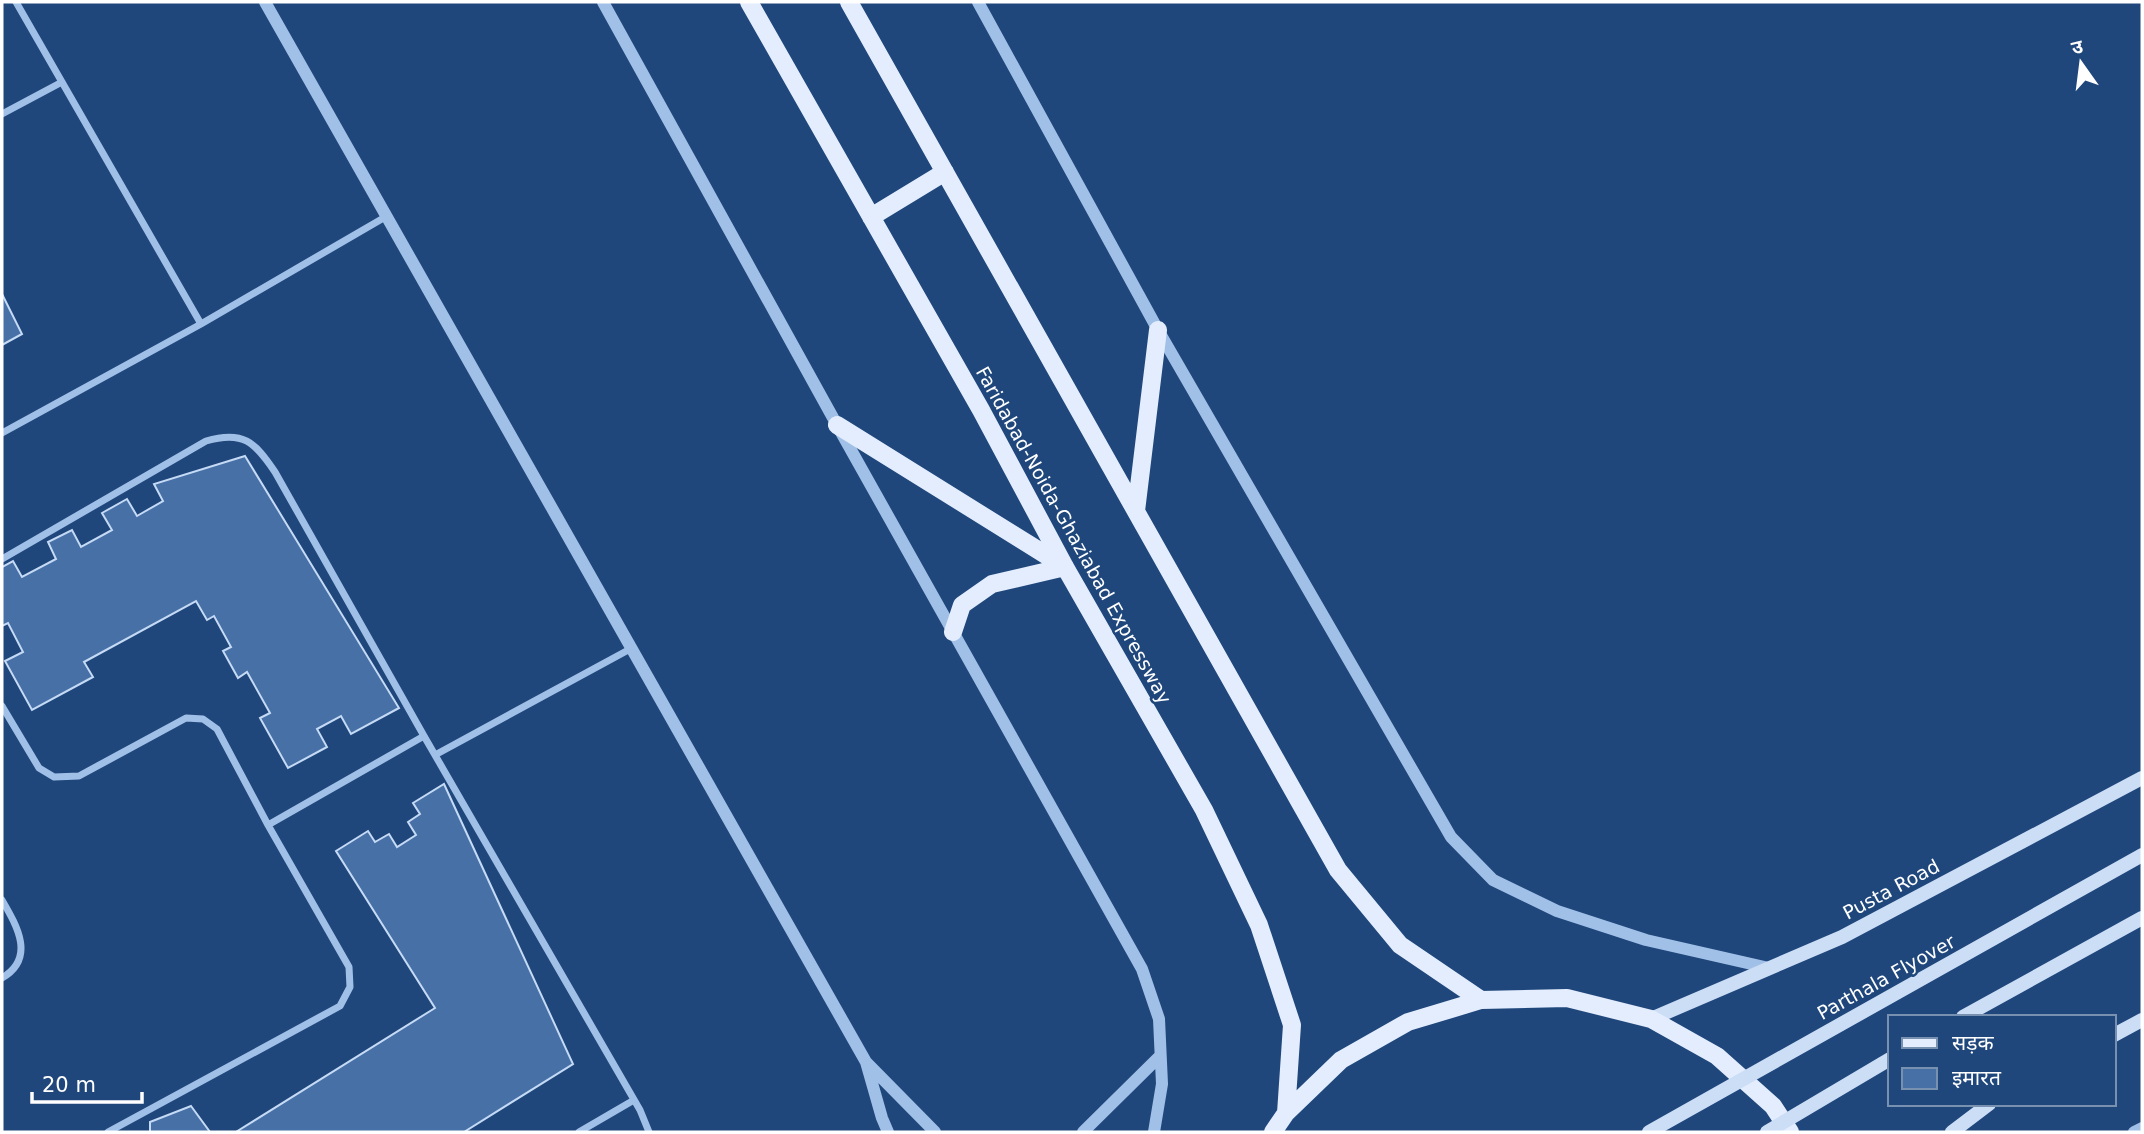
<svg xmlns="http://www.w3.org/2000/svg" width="2144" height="1134" font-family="'DejaVu Sans','Noto Sans Devanagari',sans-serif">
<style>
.building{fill:#4770a6;stroke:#c5daf5;stroke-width:2}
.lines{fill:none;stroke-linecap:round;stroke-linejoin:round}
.minor{stroke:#a1c0e7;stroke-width:7}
.tertiary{stroke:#a1c0e7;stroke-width:12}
.secondary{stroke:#ccddf6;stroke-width:14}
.primary{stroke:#e3edfd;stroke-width:18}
.secondary-bridge{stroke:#ccddf6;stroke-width:14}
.labels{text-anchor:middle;stroke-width:5;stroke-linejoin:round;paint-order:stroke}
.street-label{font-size:19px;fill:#fff;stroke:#1f477c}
</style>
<rect width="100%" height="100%" fill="#1f477c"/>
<path class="building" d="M2,294l20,40 -20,11z
M245,456l154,252 -48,26 -10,-18 -24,13 10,18 -39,21 -28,-50 10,-5 -23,-41 -9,6 -15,-27 8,-4 -17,-31 -7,4 -11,-19 -112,61 9,15 -61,33 -27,-49 18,-9 -15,-29 -6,3v-59l11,-6 9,16 34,-18 -8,-17 24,-12 9,17 31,-17 -10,-17 25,-14 10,17 26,-15 -9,-17z
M444,784l129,280 -109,68h-228l199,-124 -99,-157 32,-20 7,11 14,-8 8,13 19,-12 -8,-13 12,-8 -7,-11z
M191,1106l19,26h-60v-10z"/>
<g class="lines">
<path class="minor" d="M16,2l185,322
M2,114l60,-32
M2,433l199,-109 186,-108
M2,559l204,-118c37,-11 49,1 69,31l149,264 216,374 9,22
M2,706l37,62 15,9 25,-1 107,-58 17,1 14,10 51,96 81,142 1,20 -10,19 -232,126
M435,755l197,-107
M268,825l156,-89
M2,900c15,26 34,58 0,78
M579,1132l55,-32"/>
<path class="tertiary" d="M265,2l601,1060 16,56 6,14
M603,2l234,423 305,544 17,50 3,65 -8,48
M978,2l180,328 293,507 42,43 64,31 89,29 123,28
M866,1062l69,70
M1083,1132l77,-76
M2134,1132l8,-4"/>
<path class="secondary" d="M1963,1017l179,-99
M1651,1019l191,-82 300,-159
M2114,1035l28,-15
M1952,1132l37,-28"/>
<path class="primary" d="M749,2l232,408 84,157 139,243 55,115 33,100 -6,88
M849,2l489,868 62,75 81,55
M871,217l74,-45
M837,425l225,140
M1136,511l22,-181
M953,632l9,-27 30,-21 73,-17
M1273,1132l13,-19 55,-53 67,-38 73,-22 86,-2 84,21 66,37 56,50 17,26"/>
<path class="secondary-bridge" d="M1649,1132l493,-277
M1767,1132l123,-73"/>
</g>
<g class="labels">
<g class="street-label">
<text transform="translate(1074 535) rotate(61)" y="7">Faridabad-Noida-Ghaziabad Expressway</text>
<text transform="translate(1891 889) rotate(-28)" y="7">Pusta Road</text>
<text transform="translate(1886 977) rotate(-29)" y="7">Parthala Flyover</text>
</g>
</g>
<rect width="2144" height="1134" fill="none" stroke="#ffffff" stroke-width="7"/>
<rect x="1888" y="1015" width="228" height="91" fill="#1f477c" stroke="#7991b0" stroke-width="2"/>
<rect x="1902" y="1038" width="35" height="10" fill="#e3edfd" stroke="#7991b0" stroke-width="2"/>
<text x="1952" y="1050" font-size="21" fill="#ffffff">सड़क</text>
<rect x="1902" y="1068" width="35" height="21" fill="#4770a6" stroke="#7991b0" stroke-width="2"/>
<text x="1952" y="1085" font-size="21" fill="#ffffff">इमारत</text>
<g transform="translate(2081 63) rotate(346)" stroke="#1f477c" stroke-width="5" paint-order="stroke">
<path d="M0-5L12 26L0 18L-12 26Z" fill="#ffffff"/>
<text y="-10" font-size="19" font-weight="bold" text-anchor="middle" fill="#ffffff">उ</text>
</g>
<path d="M32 1092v10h110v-10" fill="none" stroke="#ffffff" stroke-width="3.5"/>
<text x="42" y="1092" font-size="21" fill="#ffffff" stroke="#1f477c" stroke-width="5" paint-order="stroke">20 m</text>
</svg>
